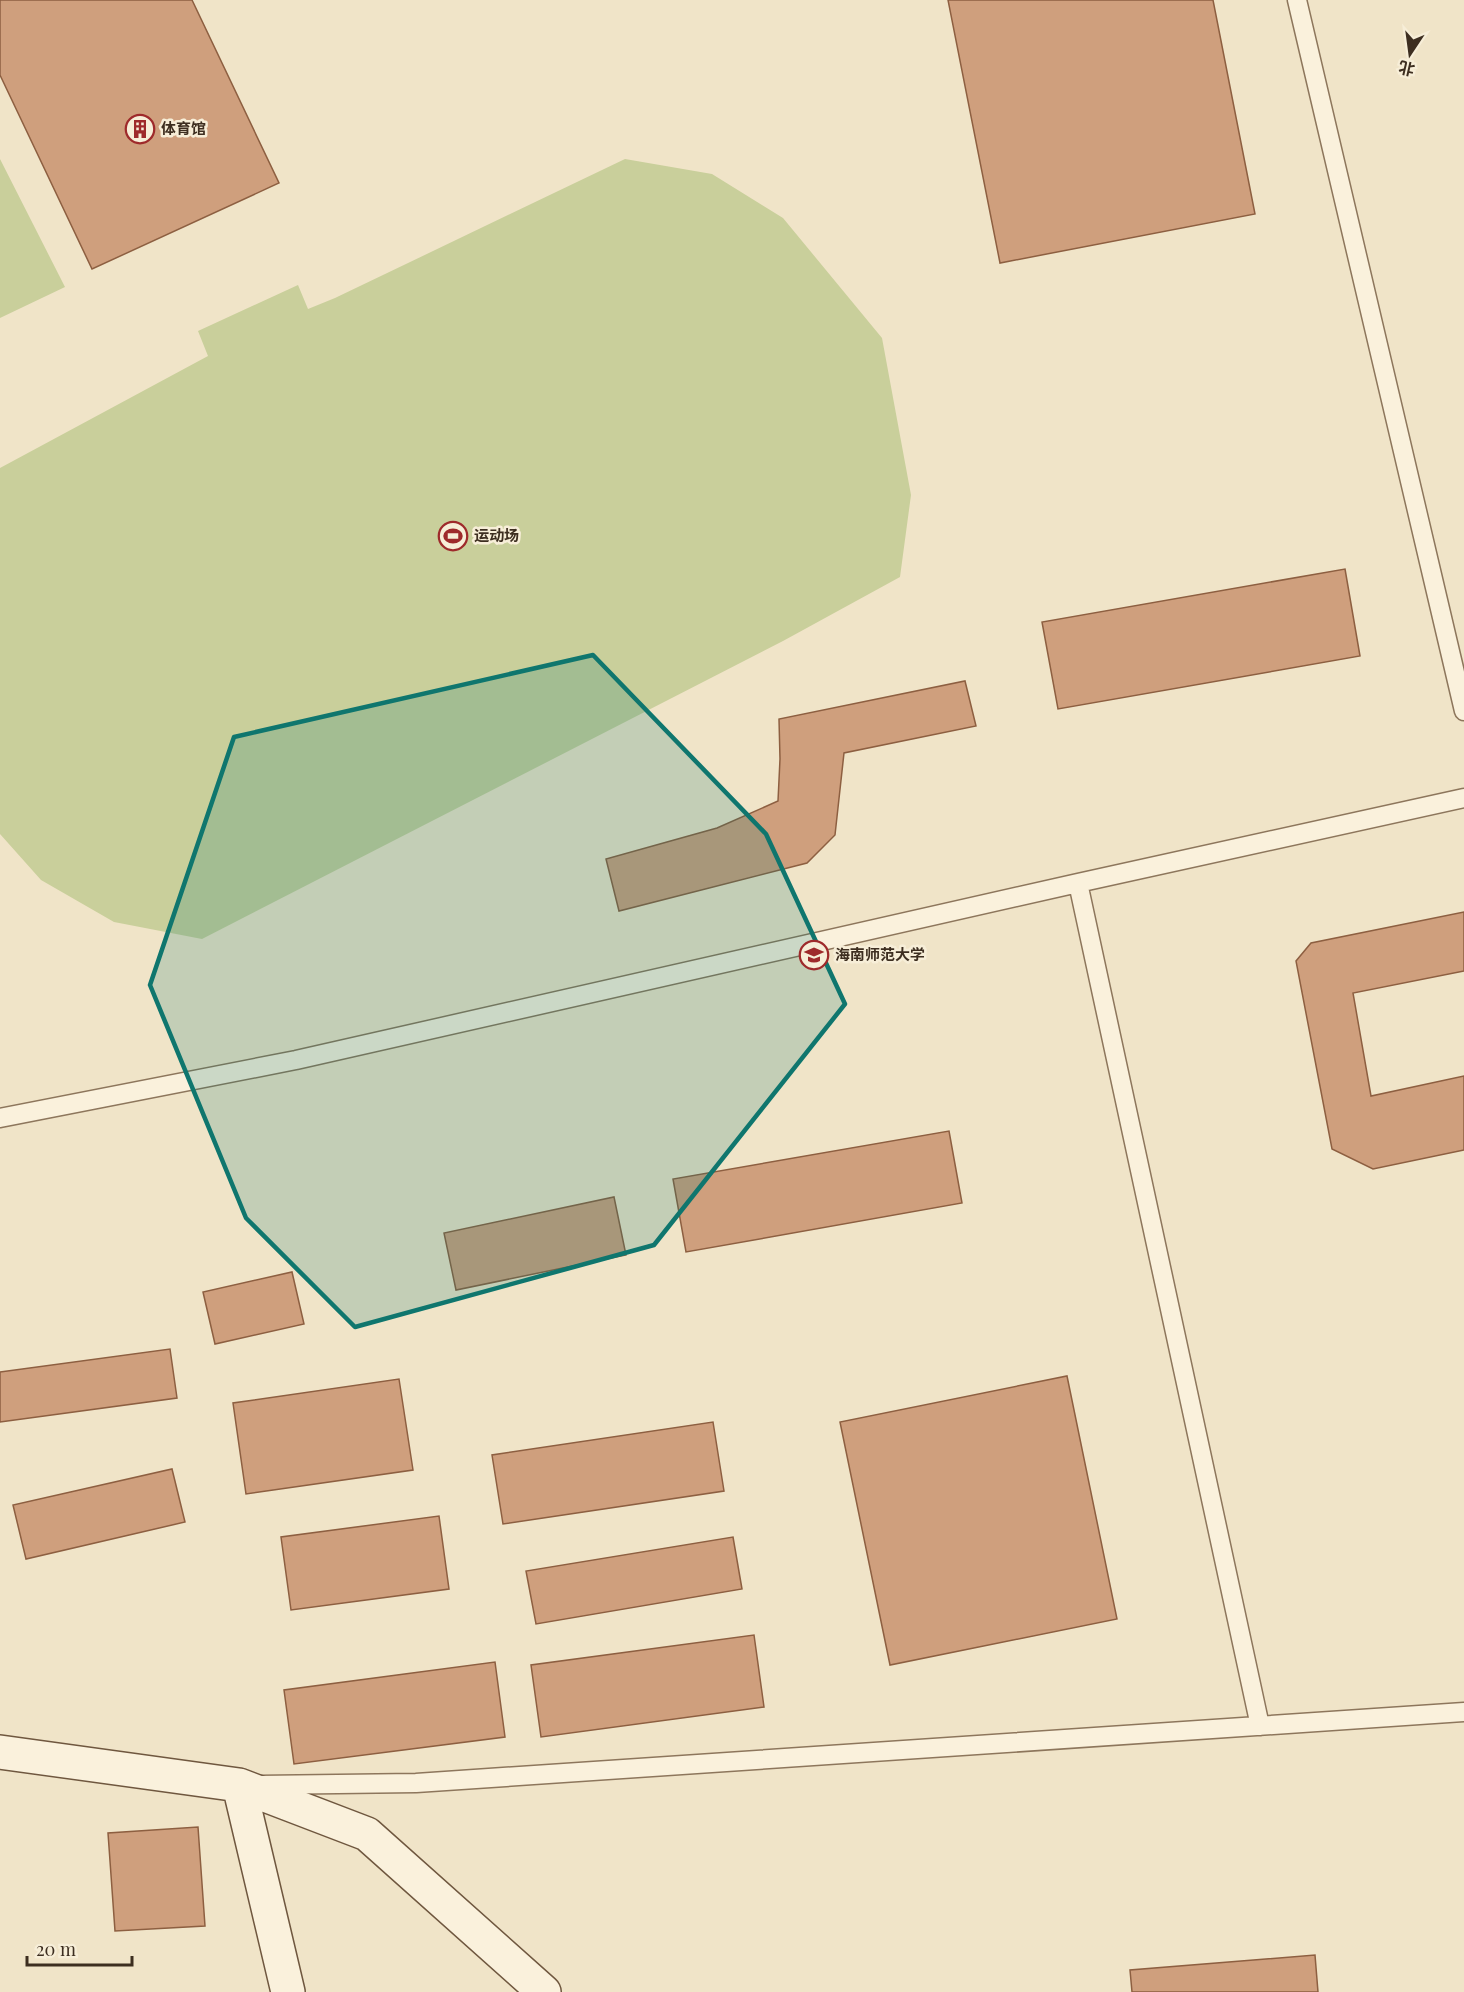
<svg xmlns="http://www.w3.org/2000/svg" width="1464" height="1992" font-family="'Playfair Display','Noto Sans SC',serif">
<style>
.green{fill:#c9cf9b}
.building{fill:#cf9f7d;stroke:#8d5f41;stroke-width:1.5}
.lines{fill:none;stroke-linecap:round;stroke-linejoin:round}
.lane-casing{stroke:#8d765c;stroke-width:21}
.secondary-casing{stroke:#6f573f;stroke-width:36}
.lane{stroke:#faf1dc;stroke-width:18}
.secondary{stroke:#faf1dc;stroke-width:33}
.marked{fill:#0f766e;fill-opacity:0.2;stroke:#0f766e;stroke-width:4.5;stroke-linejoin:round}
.labels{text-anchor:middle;stroke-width:5;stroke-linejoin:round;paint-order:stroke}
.poi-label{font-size:15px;font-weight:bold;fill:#3d2e20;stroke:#f7eed8;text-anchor:start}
</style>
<rect width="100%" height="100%" fill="#f0e4c8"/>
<path class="green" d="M0,159l65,128 -65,31z
M625,159l87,15 71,44 99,120 29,157 -11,82 -117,64 -581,298 -88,-17 -73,-42 -41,-46v-366l208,-112 -10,-25 100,-46 10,24 27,-11z"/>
<path class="building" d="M0,0h192l87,183 -187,86 -92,-194z
M948,0h265l42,214 -255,49z
M1345,569l15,87 -302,53 -16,-87z
M965,681l11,45 -132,27 -9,82 -28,28 -188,48 -13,-52 111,-31 61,-27 2,-42 -1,-40z
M1464,912v59l-111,22 18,103 93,-20v74l-91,19 -41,-20 -36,-188 15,-18z
M949,1131l13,72 -276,49 -13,-73z
M614,1197l12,58 -170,35 -12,-57z
M292,1272l12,52 -89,20 -12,-52z
M170,1349l7,49 -177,24v-50z
M1067,1376l50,243 -227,46 -50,-243z
M399,1379l14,91 -167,24 -13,-91z
M713,1422l11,69 -221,33 -11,-69z
M172,1469l13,53 -159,37 -13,-54z
M439,1516l10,73 -158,21 -10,-73z
M733,1537l9,52 -206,35 -10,-53z
M754,1635l10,72 -223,30 -10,-72z
M495,1662l10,75 -211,27 -10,-74z
M198,1827l7,99 -90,5 -7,-98z
M1315,1955l3,37h-186l-2,-22z"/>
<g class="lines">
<g class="lane-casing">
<path id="lane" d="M1297,0l167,711
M1078,883l182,843
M0,1118l296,-58 782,-177 386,-85
M259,1785l157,-2 1048,-71"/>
</g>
<g class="secondary-casing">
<path id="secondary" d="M0,1752l239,33 128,49 177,158
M239,1785l49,207"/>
</g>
<use href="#lane" class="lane"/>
<use href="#secondary" class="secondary"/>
</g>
<path class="marked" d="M593,655l173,179 79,170 -191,241 -299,82 -109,-109 -96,-233 84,-248z"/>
<defs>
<g id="building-ring" transform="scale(1.5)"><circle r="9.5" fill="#f7eed8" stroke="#9e2a2b" stroke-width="1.5"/><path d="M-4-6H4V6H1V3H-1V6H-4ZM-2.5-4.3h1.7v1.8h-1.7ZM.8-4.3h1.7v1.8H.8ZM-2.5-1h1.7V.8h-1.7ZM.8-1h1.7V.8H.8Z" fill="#9e2a2b"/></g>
<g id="stadium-ring" transform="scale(1.5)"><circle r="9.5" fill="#f7eed8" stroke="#9e2a2b" stroke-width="1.5"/><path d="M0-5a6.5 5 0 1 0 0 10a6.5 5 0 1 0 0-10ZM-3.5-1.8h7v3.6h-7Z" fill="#9e2a2b"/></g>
<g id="university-ring" transform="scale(1.5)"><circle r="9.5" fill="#f7eed8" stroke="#9e2a2b" stroke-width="1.5"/><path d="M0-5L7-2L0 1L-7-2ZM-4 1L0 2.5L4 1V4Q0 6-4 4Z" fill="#9e2a2b"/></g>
</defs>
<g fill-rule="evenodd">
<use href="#building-ring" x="140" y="129"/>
<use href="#stadium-ring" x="453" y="536"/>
<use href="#university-ring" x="814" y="955"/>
</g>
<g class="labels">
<g class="poi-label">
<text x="161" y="134">体育馆</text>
<text x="474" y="541">运动场</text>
<text x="835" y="960">海南师范大学</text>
</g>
</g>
<g transform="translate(1410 54) rotate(193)" stroke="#f7eed8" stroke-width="4.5" paint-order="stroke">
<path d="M0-4.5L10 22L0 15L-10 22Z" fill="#3d2e20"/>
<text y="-9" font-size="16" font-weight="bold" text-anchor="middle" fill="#3d2e20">北</text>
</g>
<path d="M27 1956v9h105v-9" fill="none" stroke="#3d2e20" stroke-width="3"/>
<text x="36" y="1956" font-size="18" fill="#3d2e20" stroke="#f7eed8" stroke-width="4.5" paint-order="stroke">20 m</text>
</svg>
